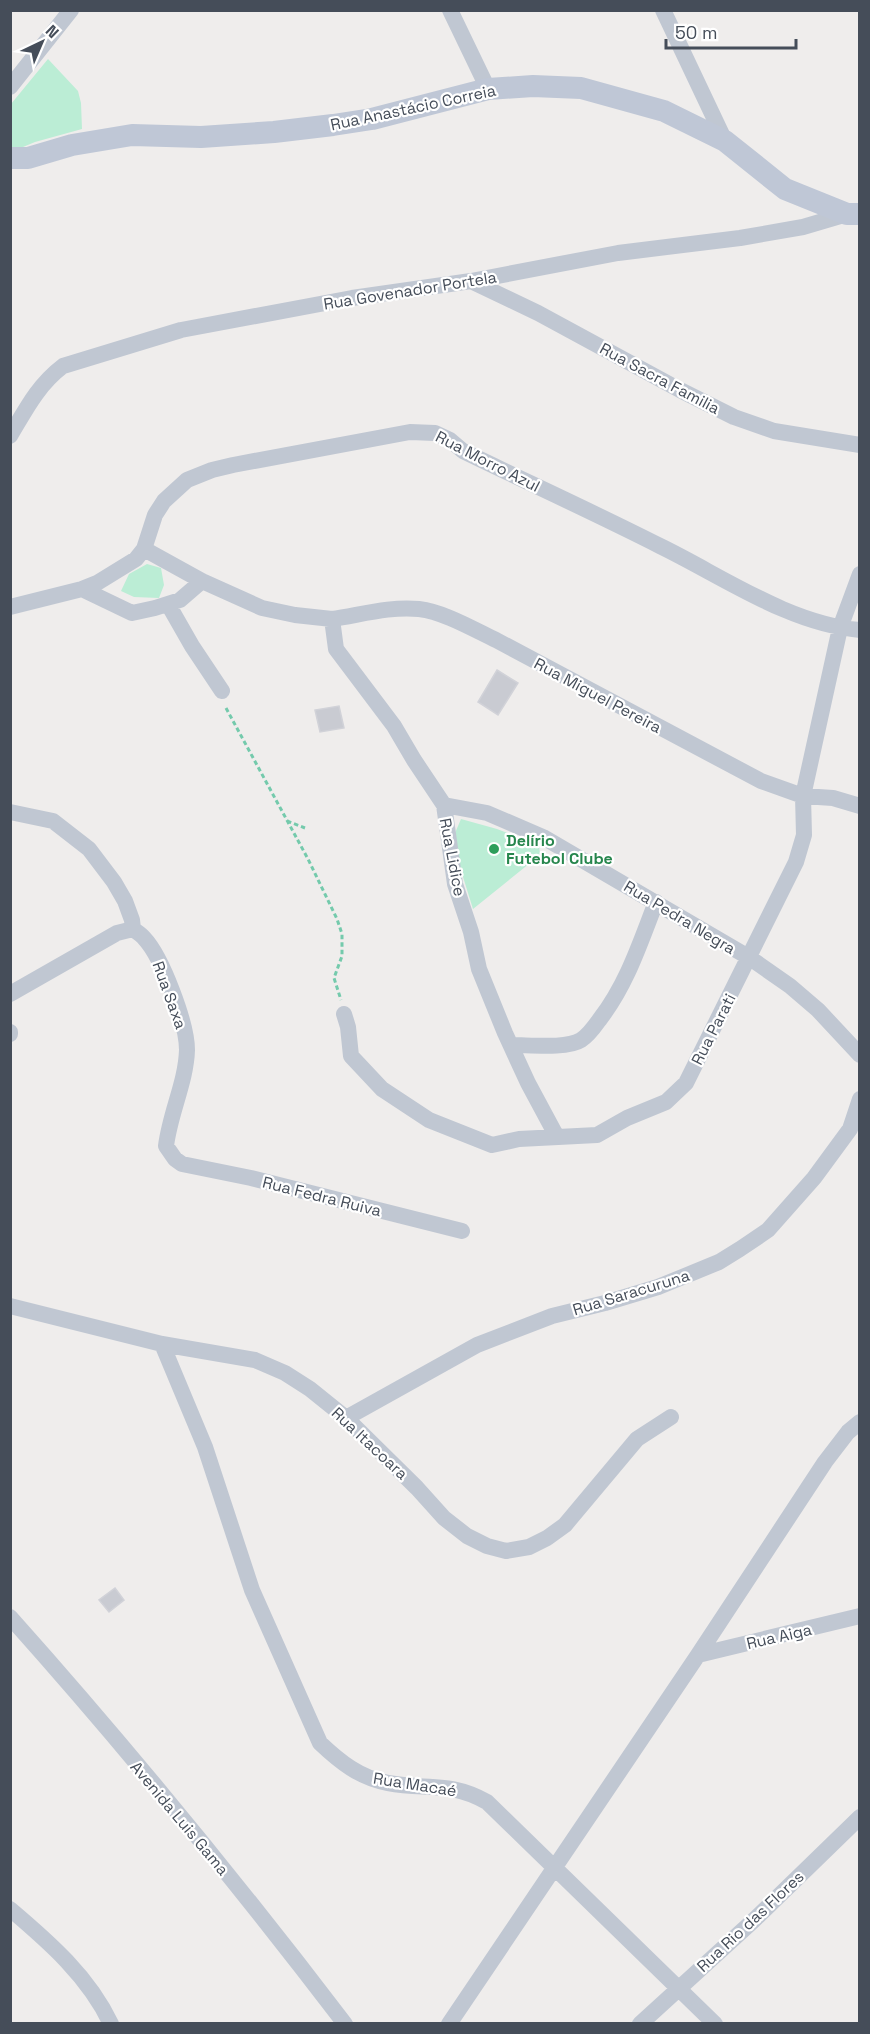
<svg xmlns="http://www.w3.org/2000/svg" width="870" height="2034" font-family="'Space Grotesk',sans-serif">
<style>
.green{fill:#bbedd5}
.building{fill:#c9cbd2;stroke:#d1d2d8;stroke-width:1.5}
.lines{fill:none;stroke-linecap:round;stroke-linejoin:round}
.path{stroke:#74caac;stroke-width:3;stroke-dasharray:4.5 3;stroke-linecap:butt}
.minor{stroke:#c0c7d2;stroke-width:16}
.secondary{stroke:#bfc7d6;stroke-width:22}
.leisure-dot{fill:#2e9e5b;stroke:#fff;stroke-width:2}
.labels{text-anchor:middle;stroke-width:4.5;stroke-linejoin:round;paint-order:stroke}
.street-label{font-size:16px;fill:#454d59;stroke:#fff}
.leisure-label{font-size:16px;font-weight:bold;fill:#27864d;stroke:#fff;text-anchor:start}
</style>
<rect width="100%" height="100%" fill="#efedec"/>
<path class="green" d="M48,59l30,32 3,12 1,26 -47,13 -24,10v-48z
M147,564l14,4 3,17 -5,13 -25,-1 -13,-6 8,-17z
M461,819l36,10 42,16 1,10 -67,54 -14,-45 -4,-31z"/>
<path class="building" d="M497,670l21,13 -20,32 -20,-13z
M339,706l5,22 -24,4 -5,-22z
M115,1588l9,12 -15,12 -10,-12z"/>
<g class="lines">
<path class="path" d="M226,708l82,151 29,60 5,15v22l-8,22 7,22
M287,821l18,7"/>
<path class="minor" d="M450,10l38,79
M663,10l62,131
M10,87l61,-77
M471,281l67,32 142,77 54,27 40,14 86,14
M10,436c16,-27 28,-51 53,-70l118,-36 171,-32 119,-17 147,-28 122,-15 63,-11 44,-13
M144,549l58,32 60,27 33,7 37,4 4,30 58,77 20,34 30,45 11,79 16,48 8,37 26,64 23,50 29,54
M82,589l50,24 23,-5 25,-8 22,-19
M168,604l24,42 30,45
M10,607l72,-18 15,-6 39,-24 8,-10 11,-34 9,-14 23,-21 25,-10 21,-5 177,-33 25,1 15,7 13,11c66,32 132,62 197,95 62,30 129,78 200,84
M332,619c28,-4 58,-13 87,-10 25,3 54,20 77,31l265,141 42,15 30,2 27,8
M444,805l43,8 56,24 207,121 40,28 28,24 42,45
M10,812l43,9 36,28 25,33 11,19 7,19 1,9
M10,994l107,-61 16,-4c4,3 8,5 11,9 18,19 43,85 43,112 -1,32 -17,63 -21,96l9,13 7,5 69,14 211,53
M344,1014l4,13 3,29 31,33 47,31 63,25 27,-6 78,-4 30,-17 39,-16 20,-19 110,-221 8,-27 -1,-39 37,-168 20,-54
M10,1032v2
M512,1045c18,0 55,4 69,-5 8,-5 14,-14 19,-21 27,-35 40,-76 56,-117
M10,1306l152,38 93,16 30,13 25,16 36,29 71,70 27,30 23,18 20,10 19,5 23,-4 18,-9 18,-13 72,-86 34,-22
M162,1344l43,103 47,143 68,153c20,19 40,35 68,40 38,7 62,-2 99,19l228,222
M346,1418l131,-73 75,-29 53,-13 53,-16 61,-25 21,-13 28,-19 46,-52 36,-49 10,-30
M10,1617c117,131 228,267 335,407
M698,1655l162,-39
M10,1909c39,33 79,68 101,115
M449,2024l249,-369 127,-193 23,-30 12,-10
M640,2024l114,-104 106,-103"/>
<path class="secondary" d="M10,158h18l44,-13 60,-10 69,2 73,-5 59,-7 39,-6 116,-30 45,-3 48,2 83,23 61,30 60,48 62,25h13"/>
</g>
<circle class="leisure-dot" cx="494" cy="849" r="6"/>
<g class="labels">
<g class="street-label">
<text transform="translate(413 107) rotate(-12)" y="6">Rua Anastácio Correia</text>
<text transform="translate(410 290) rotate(-9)" y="6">Rua Govenador Portela</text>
<text transform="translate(660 378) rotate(28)" y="6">Rua Sacra Familia</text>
<text transform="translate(488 461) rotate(27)" y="6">Rua Morro Azul</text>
<text transform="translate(598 695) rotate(28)" y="6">Rua Miguel Pereira</text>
<text transform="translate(453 857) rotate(79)" y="6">Rua Lidice</text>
<text transform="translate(680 917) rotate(31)" y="6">Rua Pedra Negra</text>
<text transform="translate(170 995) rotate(70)" y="6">Rua Saxa</text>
<text transform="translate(713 1029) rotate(-63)" y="6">Rua Parati</text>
<text transform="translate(322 1196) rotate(14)" y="6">Rua Fedra Ruiva</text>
<text transform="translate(631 1292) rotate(-17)" y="6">Rua Saracuruna</text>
<text transform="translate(370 1443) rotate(43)" y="6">Rua Itacoara</text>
<text transform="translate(779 1636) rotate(-13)" y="6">Rua Aiga</text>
<text transform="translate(415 1784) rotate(9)" y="6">Rua Macaé</text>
<text transform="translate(180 1818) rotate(50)" y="6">Avenida Luis Gama</text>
<text transform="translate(750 1921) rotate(-43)" y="6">Rua Rio das Flores</text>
</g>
<g class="leisure-label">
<text x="506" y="846">Delírio<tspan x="506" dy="18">Futebol Clube</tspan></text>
</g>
</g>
<rect width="870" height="2034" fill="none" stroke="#454d59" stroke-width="24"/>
<g transform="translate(42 42) rotate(44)" stroke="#ffffff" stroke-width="4.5" paint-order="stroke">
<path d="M0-4.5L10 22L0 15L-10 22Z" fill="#454d59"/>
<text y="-9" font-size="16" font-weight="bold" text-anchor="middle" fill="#454d59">N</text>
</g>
<path d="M666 39v9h130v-9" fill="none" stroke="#454d59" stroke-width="3"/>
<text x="675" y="39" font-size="18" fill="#454d59" stroke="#ffffff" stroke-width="4.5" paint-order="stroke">50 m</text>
</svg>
